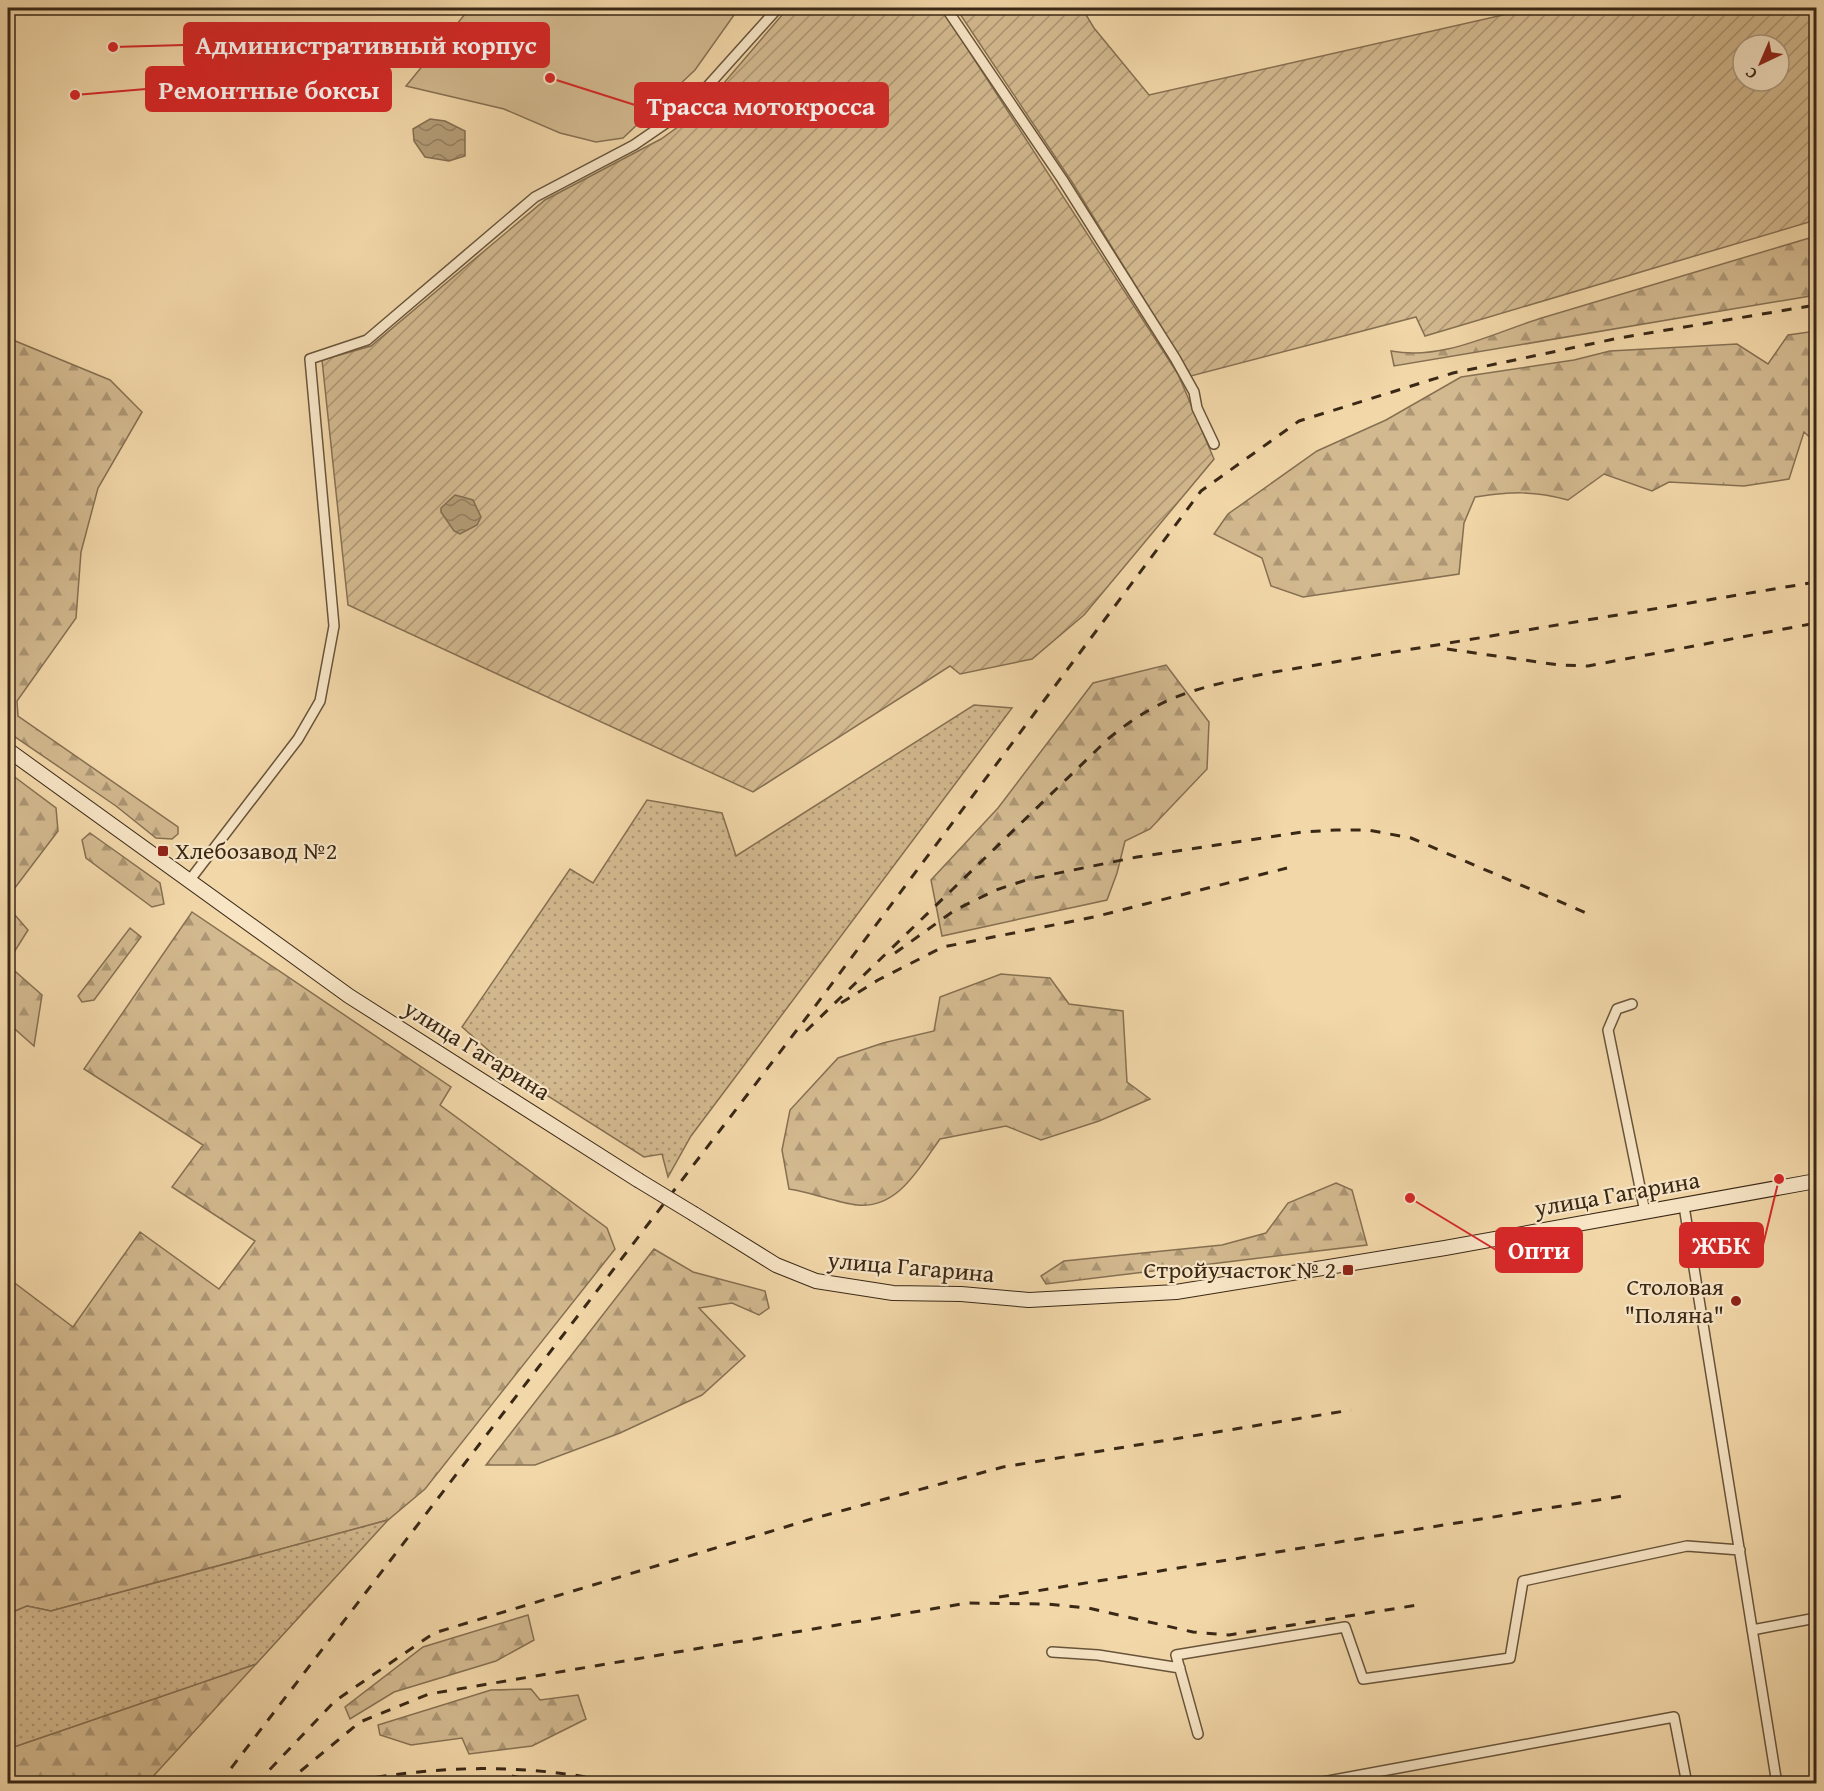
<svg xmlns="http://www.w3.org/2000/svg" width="1824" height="1791" font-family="'Gentium Book Plus',serif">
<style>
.grass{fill:#d3b98f;stroke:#867052;stroke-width:1.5}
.forest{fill:url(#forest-firs);stroke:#867052;stroke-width:1.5}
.park{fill:url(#park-dots);stroke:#867052;stroke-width:1.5}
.garden{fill:url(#garden-furrows);stroke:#867052;stroke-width:1.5;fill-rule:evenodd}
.water{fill:url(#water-waves);stroke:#836e50;stroke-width:1.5}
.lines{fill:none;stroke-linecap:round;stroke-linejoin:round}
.street-casing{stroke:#68543a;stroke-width:12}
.secondary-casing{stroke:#3a2816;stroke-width:16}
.street{stroke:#f7e5c6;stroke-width:9}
.secondary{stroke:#f7e5c6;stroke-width:14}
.rail{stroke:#3a2816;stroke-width:3;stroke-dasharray:10 10;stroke-linecap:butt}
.secondary-bridge-casing{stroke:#3a2816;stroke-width:16;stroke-linecap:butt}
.secondary-bridge{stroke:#f7e5c6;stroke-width:14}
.poi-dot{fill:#8f2418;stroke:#f7e5c6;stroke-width:2}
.labels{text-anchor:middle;stroke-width:4.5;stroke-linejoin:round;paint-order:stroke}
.poi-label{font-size:24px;fill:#3a2816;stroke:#f7e5c6;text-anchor:end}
.street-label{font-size:24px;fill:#3a2816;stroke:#f7e5c6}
.leader{fill:none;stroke:#d62828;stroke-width:2}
.callout-dot{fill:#d62828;stroke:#f7e5c6;stroke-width:2}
.callout{fill:#d62828;stroke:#d62828;stroke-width:2}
.callout-label{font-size:26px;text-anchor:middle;font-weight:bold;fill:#fff}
</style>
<defs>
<pattern id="forest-firs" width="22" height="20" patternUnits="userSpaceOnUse" patternTransform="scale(1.5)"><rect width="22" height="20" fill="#d3b98f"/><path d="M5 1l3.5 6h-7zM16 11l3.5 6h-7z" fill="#ac9674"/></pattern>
<pattern id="park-dots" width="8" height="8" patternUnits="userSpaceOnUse" patternTransform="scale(1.5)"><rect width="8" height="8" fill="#d3b98f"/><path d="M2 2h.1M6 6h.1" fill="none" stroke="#ac9674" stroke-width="1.8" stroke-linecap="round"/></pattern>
<pattern id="garden-furrows" width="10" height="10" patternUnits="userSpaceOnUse" patternTransform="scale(1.5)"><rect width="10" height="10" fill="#d3b98f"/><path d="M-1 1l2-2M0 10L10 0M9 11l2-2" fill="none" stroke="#ac9674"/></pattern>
<pattern id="water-waves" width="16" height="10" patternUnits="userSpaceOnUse" patternTransform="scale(1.5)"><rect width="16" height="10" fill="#b39c76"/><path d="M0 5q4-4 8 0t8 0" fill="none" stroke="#937f60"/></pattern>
</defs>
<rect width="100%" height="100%" fill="#f2d7a8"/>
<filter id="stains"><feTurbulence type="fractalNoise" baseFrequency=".00333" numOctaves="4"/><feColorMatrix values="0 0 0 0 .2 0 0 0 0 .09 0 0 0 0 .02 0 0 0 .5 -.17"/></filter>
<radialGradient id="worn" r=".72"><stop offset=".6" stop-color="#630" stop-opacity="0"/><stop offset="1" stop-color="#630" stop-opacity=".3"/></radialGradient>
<path class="grass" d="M470,8h269l-44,62 -72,68 -27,4 -36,-9 -56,-24 -98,-23z"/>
<path class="forest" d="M1816,236v59l-422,71 -3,-15c54,10 103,-19 154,-34 90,-27 181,-54 271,-81z
M1816,331v112l-12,-11 -15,47 -45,7 -75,-4 -17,9 -48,-17 -36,26c-36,-10 -57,-8 -93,-3l-11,26 -5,51 -156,23 -32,-11 -9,-28 -48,-24 14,-20 89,-63 69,-31 75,-43 113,-17 36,-9 127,-7 31,20 20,-29z
M8,338l102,42 32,32 -44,76 -17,64 -5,66 -59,83 1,15 160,111v7l-6,5 -16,-1 -40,-32 -108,-74z
M1166,665l43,57 -2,47 -57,60 -25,12 -8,32 -10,27 -165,36 -11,-56 67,-72 95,-125z
M8,772l48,36 2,23 -50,66z
M90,833l70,50 4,21 -12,3 -66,-49 -4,-18z
M8,907l20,23 -20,32z
M192,912l259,175 -11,18 167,123 8,21 -190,240 -37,31 -337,91 -24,-5 -19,8v-336l65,49 67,-95 79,57 36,-48 -83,-54 31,-42 -119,-76z
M130,928l11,9 -47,63 -12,2 -4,-6z
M8,965l34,30 -8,51 -26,-23z
M1001,974l49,4 19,26 54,7 4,71 23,17 -51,22 -58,19 -35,-14 -66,13c-21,29 -42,70 -83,66 -19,-2 -47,-13 -68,-16l-7,-39 8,-40 48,-52 45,-15 51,-12 6,-34z
M1336,1183l16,7 15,55 -321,39 -5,-8 23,-15 158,-16 44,-12 22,-30z
M654,1249l39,23 72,19 4,17 -10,7 -27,-12 -33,5 46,48 -43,39 -82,38 -85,32h-49z
M528,1615l6,25 -38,21 -102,31 -44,27 -5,-12 78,-60z
M256,1664l-109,119h-139v-34z
M531,1689l9,11 38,-5 8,24 -54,27 -63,8 -7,-16 -51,7 -31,-10 -2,-10 113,-35z"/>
<path class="park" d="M974,705l38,3 -321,428 -23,41 -6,-23 -18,3 -123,-78 -59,-52 108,-158 23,14 54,-83 75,13 14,43z
M388,1520l-132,144 -248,85v-135l19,-8 24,5z"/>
<path class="garden" d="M788,8h153l237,366 36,85 -130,156 -52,44 -72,15 -10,-8 -197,126 -405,-187 -26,-245 49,-14 174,-146 116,-61 39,-28z
M956,8h126l12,20 55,67 385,-87h282v212l-391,116 -9,-19 -225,59 -119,-194zM1743,45h36v36h-36z"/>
<path class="water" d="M430,119l15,2 20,10v25l-16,5 -24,-4 -11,-16 -1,-12z
M455,495l18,5 8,17 -4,8 -17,9 -6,-3 -13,-19v-4z"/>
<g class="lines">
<g class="street-casing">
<path id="street" d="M946,8l116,171 113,179 19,34 3,16 17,36
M189,881l109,-142 22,-38 14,-75 -24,-267 57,-19 168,-143 99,-52 54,-37 90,-100
M1632,1004l-15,5 -9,21 37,182
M1684,1206l93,578
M1752,1630l64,-12
M1052,1652l46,3 82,13
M1198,1734l-22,-79 169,-28 18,52 147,-21 13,-77 164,-35 53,4
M1312,1784l362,-67 13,67"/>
</g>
<g class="secondary-casing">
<path id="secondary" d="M8,750l341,246 289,184
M694,1214l82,51 40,16 77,12 68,1 68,6 147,-8 269,-44 371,-67"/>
</g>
<use href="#street" class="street"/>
<use href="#secondary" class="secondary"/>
<path class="rail" d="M1447,649l112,16 29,1 228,-43
M895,953l60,-43 41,-20 33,-11 108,-22 165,-25 34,-2h32l43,8 180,77
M841,1003l37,-23 65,-33 151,-30 193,-49
M806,1031l302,-292c54,-45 93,-52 160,-66l548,-91
M999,1597l624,-101
M512,1776l36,8
M219,1784l594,-775 388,-518 98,-70 154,-48 166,-35 197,-33
M256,1784l79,-83 99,-68 381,-115 188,-51 348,-57
M285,1784l75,-62 69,-28 538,-91 81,1 40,4 105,24 36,3 195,-31
M337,1784c98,-19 187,-22 285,0"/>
<g class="secondary-bridge-casing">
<path id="secondary-bridge" d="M638,1180l56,34"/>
</g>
<use href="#secondary-bridge" class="secondary-bridge"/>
</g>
<g class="poi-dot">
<rect x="157" y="845" width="12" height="12" rx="3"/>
<rect x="1342" y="1264" width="12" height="12" rx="3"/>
<circle cx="1736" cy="1301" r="6"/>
</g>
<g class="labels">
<g class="poi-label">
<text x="175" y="859" text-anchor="start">Хлебозавод №2</text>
<text x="1336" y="1278">Стройучасток № 2</text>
<text x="1724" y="1295">Столовая<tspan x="1724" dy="28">"Поляна"</tspan></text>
</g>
<g class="street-label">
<text transform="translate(477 1050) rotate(32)" y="8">улица Гагарина</text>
<text transform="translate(1617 1194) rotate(-10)" y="8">улица Гагарина</text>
<text transform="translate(911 1267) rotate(5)" y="8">улица Гагарина</text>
</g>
</g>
<path class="leader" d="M113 47L184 45M75 95L146 89M550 78L635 105M1779 1179L1763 1245M1410 1198L1496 1250"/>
<g class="callout-dot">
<circle cx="113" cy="47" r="6"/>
<circle cx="75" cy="95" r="6"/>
<circle cx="550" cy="78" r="6"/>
<circle cx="1779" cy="1179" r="6"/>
<circle cx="1410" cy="1198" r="6"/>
</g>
<g class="callout">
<rect x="184" y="23" width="365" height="44" rx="6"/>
<rect x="146" y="67" width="245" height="44" rx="6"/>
<rect x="635" y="83" width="253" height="44" rx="6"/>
<rect x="1680" y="1223" width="83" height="44" rx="6"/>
<rect x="1496" y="1228" width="86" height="44" rx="6"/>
</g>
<g class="callout-label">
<text x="366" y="54">Административный корпус</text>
<text x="269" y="99">Ремонтные боксы</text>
<text x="761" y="115">Трасса мотокросса</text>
<text x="1721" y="1254">ЖБК</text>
<text x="1539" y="1259">Опти</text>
</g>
<rect width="1824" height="1791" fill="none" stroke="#f2d7a8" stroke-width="30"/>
<rect x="9" y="9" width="1806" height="1773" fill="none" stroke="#3a2816" stroke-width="3"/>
<rect x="15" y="15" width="1794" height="1761" fill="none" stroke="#3a2816" stroke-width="1.5"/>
<g transform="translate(1761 63) rotate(224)"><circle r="28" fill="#f7e5c6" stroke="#ab9980" stroke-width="1.5"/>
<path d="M0-4.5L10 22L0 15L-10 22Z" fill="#8f2418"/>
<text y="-9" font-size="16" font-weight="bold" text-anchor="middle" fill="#3a2816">С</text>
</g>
<rect width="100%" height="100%" filter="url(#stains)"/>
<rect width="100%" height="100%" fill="url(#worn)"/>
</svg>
